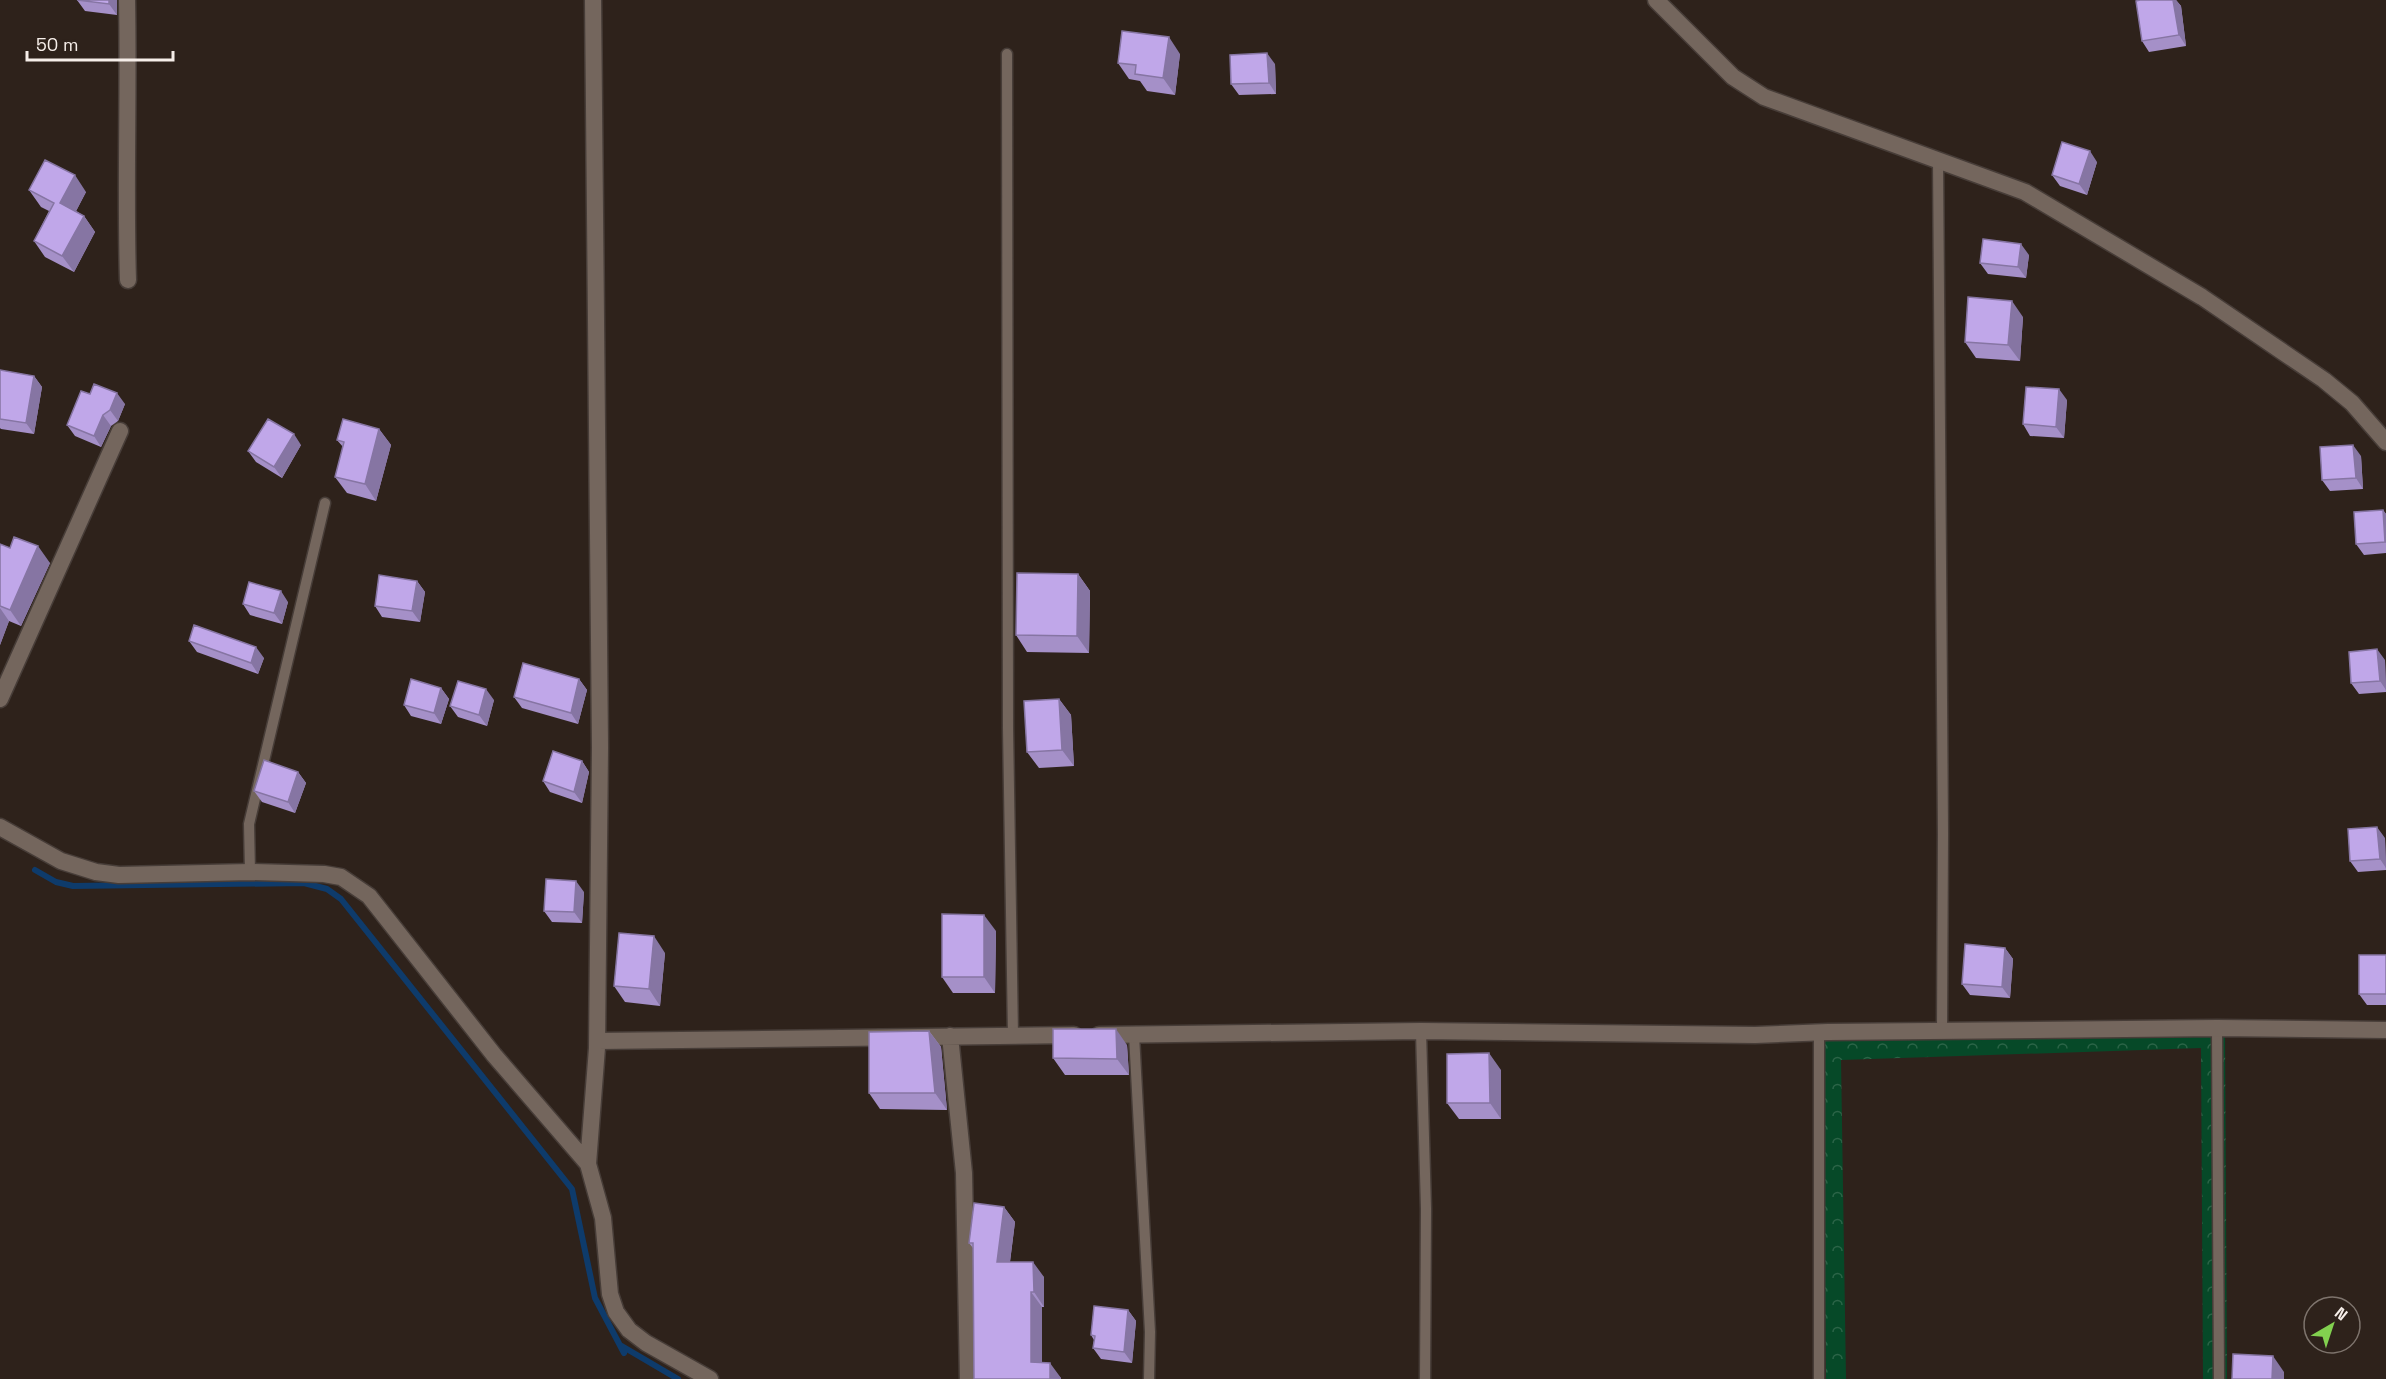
<svg xmlns="http://www.w3.org/2000/svg" width="2386" height="1379" font-family="'Space Grotesk',sans-serif">
<style>
.forest{fill:url(#forest-crowns)}
.lines{fill:none;stroke-linecap:round;stroke-linejoin:round}
.stream{stroke:#0e3b6b;stroke-width:6}
.service-casing{stroke:#473d38;stroke-width:13}
.minor-casing{stroke:#473d38;stroke-width:19}
.service{stroke:#74665d;stroke-width:10}
.minor{stroke:#74665d;stroke-width:16}
.wall{fill:#a590c8}
.shaded-wall{fill:#8675a3}
.building{fill:#c0a7e9;stroke:#8675a3;stroke-width:1.5}
</style>
<defs>
<pattern id="forest-crowns" width="20" height="18" patternUnits="userSpaceOnUse" patternTransform="scale(1.5)"><rect width="20" height="18" fill="#064928"/><path d="M2 6a3 3 0 1 1 6 0M12 15a3 3 0 1 1 6 0" fill="none" stroke="#2b6447"/></pattern>
</defs>
<rect width="100%" height="100%" fill="#2e221b"/>
<path class="forest" d="M2225,1029l2,350h-24l-2,-331 -360,12 5,319h-20l-4,-344z"/>
<g class="lines">
<path class="stream" d="M35,870l21,12 17,4 231,-3 23,6 14,10 231,290 23,109 29,55
M620,1345l58,34"/>
<g class="service-casing">
<path id="service" d="M1007,54l1,674 5,308
M1938,159l5,674 -1,198
M250,872l-1,-48 76,-321
M2217,1028l2,351
M1421,1031l5,178 -1,170
M1819,1033v346
M1134,1035l16,297 -1,47"/>
</g>
<g class="minor-casing">
<path id="minor" d="M127,0c2,94 -2,187 1,280
M593,0l7,747 -3,301 -9,116 15,54 7,76 6,18 13,18 17,13 64,36
M1656,0l77,77 31,20 261,95 177,105 122,83 28,23 34,39
M0,699l120,-268
M0,827l61,34 35,11 23,3 131,-3 74,2 17,3 28,19 125,159 94,109
M1099,1035l322,-4 334,4 73,-3 389,-4 169,2
M950,1036l14,137 4,206
M598,1041l476,-6"/>
</g>
<use href="#service" class="service"/>
<use href="#minor" class="minor"/>
</g>
<path class="wall" d="M77,0h40v15l-32,-4z
M2140,0h36l5,6 5,40 -37,6 -7,-11z
M1180,54l-5,41 -28,-4 -7,-10 -11,-2 -11,-16z
M1275,64l1,30 -37,1 -8,-11z
M2097,162l-10,33 -27,-9 -8,-11z
M29,190l57,2 -10,19 8,5 11,16 -21,40 -29,-15 -11,-16 15,-30 -8,-4z
M2029,255l-3,23 -38,-4 -8,-11z
M2023,317l-3,44 -44,-3 -11,-16z
M0,373l34,3 8,11 -8,47 -33,-5 -1,-1z
M90,394l35,10 -7,17 -7,5 -10,21 -26,-11 -8,-11z
M2067,400l-3,38 -34,-2 -7,-12z
M379,429l12,16 -15,56 -29,-8 -12,-16 8,-30 -6,-7z
M301,445l-19,33 -26,-16 -8,-11z
M2361,456l2,33 -33,2 -8,-11z
M2383,510l3,4v39l-22,2 -8,-11z
M0,544l50,19 -29,63 -12,-5 -9,24z
M1078,574l12,17 -1,62 -62,-1 -11,-17z
M417,581l8,11 -5,30 -38,-5 -7,-11z
M288,602l-6,22 -32,-9 -7,-11z
M189,641l75,17 -6,16 -61,-22z
M2385,660l1,32 -27,2 -8,-11z
M579,679l8,11 -9,34 -56,-16 -8,-11z
M441,688l8,11 -8,25 -30,-8 -7,-11z
M1059,699l12,16 3,51 -35,2 -12,-16z
M494,700l-7,26 -29,-9 -8,-11z
M582,761l7,11 -7,31 -32,-11 -7,-11z
M298,772l8,11 -11,30 -33,-11 -8,-11z
M2385,838l1,32 -28,2 -8,-11z
M584,892l-2,31 -30,-1 -8,-11z
M996,931l-1,62h-42l-11,-16z
M2005,948l8,11 -3,39 -40,-3 -8,-11z
M665,953l-5,53 -35,-4 -11,-16z
M2386,955v50h-19l-8,-11z
M929,1031l12,16 6,63 -67,-1 -11,-16z
M1127,1045l2,30h-64l-12,-17z
M1501,1070v49h-42l-12,-16z
M1004,1207l11,15 -5,40 34,15v30h-2v56l19,15v1h-87l-1,-131 -4,-5z
M1128,1310l8,11 -4,42 -31,-4 -8,-11 1,-8 -3,-5z"/>
<path class="shaded-wall" d="M109,0h8v15l-8,-11z
M2173,0h3l5,6 5,40 -7,-11z
M1169,37l11,17 -5,41 -12,-17z
M1267,53l8,11 1,30 -7,-11z
M2090,151l7,11 -10,33 -8,-11z
M75,175l11,17 -14,27 -12,-16z
M84,216l11,16 -21,40 -12,-16z
M2021,244l8,11 -3,23 -8,-11z
M2012,301l11,16 -3,44 -12,-16z
M34,376l8,11 -8,47 -8,-11z
M2059,389l8,11 -3,38 -8,-11z
M117,393l8,11 -7,17 -8,-11z
M103,415l8,11 -10,21 -7,-11z
M379,429l12,16 -15,56 -11,-17z
M294,434l7,11 -19,33 -8,-11z
M2353,445l8,11 2,33 -7,-11z
M2383,510l3,4v29l-1,-1z
M38,546l12,17 -29,63 -11,-16z
M1078,574l12,17 -1,62 -12,-17z
M417,581l8,11 -5,30 -8,-11z
M281,591l7,11 -6,22 -8,-11z
M0,608l9,13 -9,24z
M256,647l8,11 -6,16 -7,-11z
M2377,649l8,11 1,30 -6,-9z
M579,679l8,11 -9,34 -7,-11z
M441,688l8,11 -8,25 -7,-11z
M486,689l8,11 -7,26 -8,-11z
M1059,699l12,16 3,51 -12,-16z
M582,761l7,11 -7,31 -8,-11z
M298,772l8,11 -11,30 -7,-11z
M2377,827l8,11 1,30 -6,-9z
M576,881l8,11 -2,31 -8,-11z
M984,915l12,16 -1,62 -11,-16z
M654,936l11,17 -5,53 -11,-17z
M2005,948l8,11 -3,39 -8,-11z
M1116,1029l11,16 2,30 -12,-16z
M929,1031l12,16 6,63 -12,-17z
M1489,1053l12,17v49l-11,-16z
M1004,1207l11,15 -7,55 -11,-15z
M1033,1262l11,15v30l-10,-15z
M1031,1292l11,15v71l-11,-16z
M1128,1310l8,11 -4,42 -8,-11z
M2273,1356l11,16v7h-12z
M1050,1363l11,15v1h-11z"/>
<path class="building" d="M77,0h32v4z
M2140,0h33l6,35 -37,6 -6,-40z
M1122,31l47,6 -6,41 -28,-4 1,-9 -18,-2z
M1267,53l2,30 -38,1 -1,-29z
M2062,142l28,9 -11,33 -27,-9z
M45,160l30,15 -15,28 24,13 -22,40 -28,-15 20,-38 -25,-13z
M1983,239l38,5 -3,23 -38,-4z
M1968,297l44,4 -4,44 -43,-3z
M0,370l34,6 -8,47 -26,-4z
M94,384l23,9 -7,17 -7,5 -9,21 -27,-11 14,-34 9,3z
M2026,387l33,2 -3,38 -33,-3z
M268,419l26,15 -20,33 -26,-16z
M343,419l36,10 -14,55 -30,-7 9,-35 -7,-2z
M2353,445l3,33 -34,2 -2,-33z
M2383,510l2,32 -29,2 -2,-32z
M14,537l24,9 -28,64 -10,-4v-62l10,4z
M1017,573l61,1 -1,62 -61,-1z
M379,575l38,6 -5,30 -37,-5z
M249,582l32,9 -7,22 -31,-9z
M194,625l62,22 -5,16 -62,-22z
M2377,649l3,32 -29,2 -2,-31z
M523,663l56,16 -8,34 -57,-16z
M411,679l30,9 -7,25 -30,-8z
M458,681l28,8 -7,26 -29,-9z
M1059,699l3,51 -35,2 -3,-51z
M553,751l29,10 -8,31 -31,-11z
M264,760l34,12 -10,30 -34,-11z
M2377,827l3,32 -30,2 -2,-32z
M546,879l30,2 -2,31 -30,-1z
M942,914l42,1v62h-42z
M619,933l35,3 -5,53 -35,-3z
M1965,944l40,4 -3,39 -40,-3z
M2359,955h27v39h-27z
M1053,1029h63l1,30 -64,-1z
M929,1031l6,62h-66v-61z
M1489,1053l1,50h-43v-49z
M974,1203l30,4 -7,55h36l1,30h-3v70l19,1v16h-76l-1,-136h-4z
M1094,1306l34,4 -4,42 -31,-4 2,-12 -4,-1z
M2233,1354l40,2 -1,23h-40z"/>
<g transform="translate(2332 1325) rotate(39)"><circle r="28" fill="#2e221b" stroke="#7e746d" stroke-width="1.5"/>
<path d="M0-4.5L10 22L0 15L-10 22Z" fill="#82d04f"/>
<text y="-9" font-size="16" font-weight="bold" text-anchor="middle" fill="#f6eee9">N</text>
</g>
<path d="M27 51v9h146v-9" fill="none" stroke="#f6eee9" stroke-width="3"/>
<text x="36" y="51" font-size="18" fill="#f6eee9" stroke="#2e221b" stroke-width="4.5" paint-order="stroke">50 m</text>
</svg>
